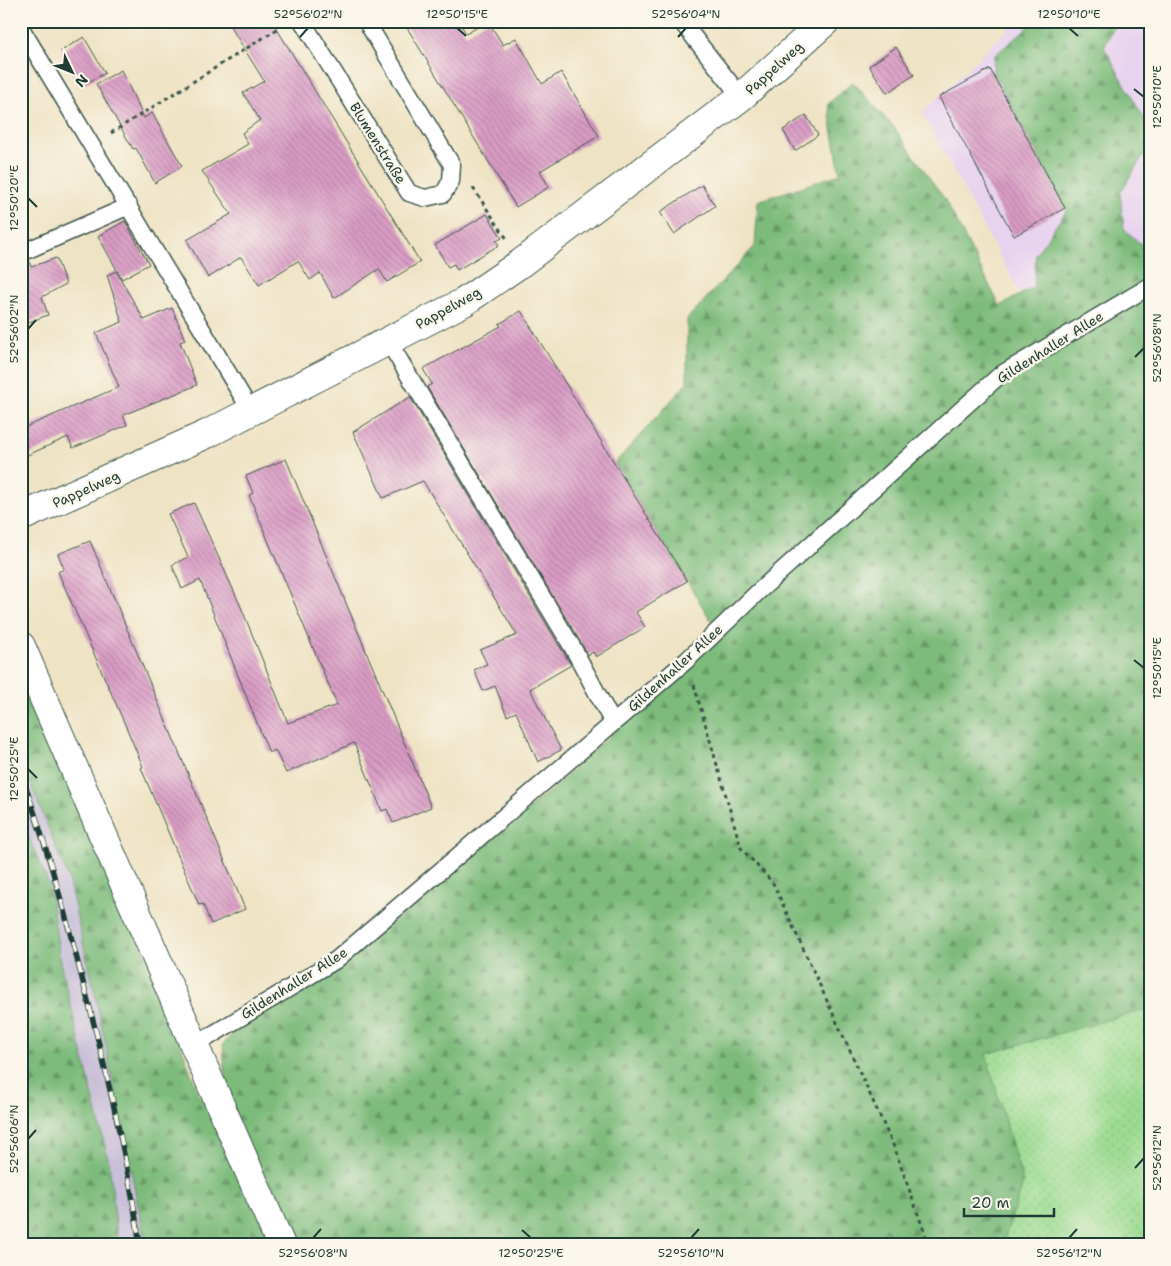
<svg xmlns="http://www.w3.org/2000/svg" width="1171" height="1266" font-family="'Shantell Sans',sans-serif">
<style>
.built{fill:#e7d2ef}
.railway{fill:#c8bfd8}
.grass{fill:url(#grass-dots);stroke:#5e8c62}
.forest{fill:url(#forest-firs);stroke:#4e7c58}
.building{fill:url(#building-back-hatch)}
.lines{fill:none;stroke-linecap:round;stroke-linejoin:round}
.service-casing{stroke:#3e564a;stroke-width:19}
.minor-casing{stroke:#3e564a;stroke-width:30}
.path{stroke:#3e564a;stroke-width:3;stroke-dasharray:4 4;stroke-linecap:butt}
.service{stroke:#fff;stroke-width:16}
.minor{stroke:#fff;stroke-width:28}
.rail-casing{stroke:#1f3d34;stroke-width:5.5}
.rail{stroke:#fbf7ec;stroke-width:4;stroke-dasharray:11;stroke-linecap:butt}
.ticks{fill:none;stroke:#1f3d34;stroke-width:2}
.labels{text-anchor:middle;stroke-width:5;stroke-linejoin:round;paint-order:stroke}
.street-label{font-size:14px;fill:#1f3d34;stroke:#fbf7ec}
.neatline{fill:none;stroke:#1f3d34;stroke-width:2}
.ticks-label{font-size:12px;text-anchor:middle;fill:#1f3d34}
</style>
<defs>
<pattern id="grass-dots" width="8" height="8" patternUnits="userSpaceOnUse" patternTransform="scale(1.25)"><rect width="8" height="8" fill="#9cdb91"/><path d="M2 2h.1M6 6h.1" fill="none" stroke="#86bd7e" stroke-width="1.8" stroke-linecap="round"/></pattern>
<pattern id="forest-firs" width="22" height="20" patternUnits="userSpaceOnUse" patternTransform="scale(1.25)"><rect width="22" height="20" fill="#7dbb7b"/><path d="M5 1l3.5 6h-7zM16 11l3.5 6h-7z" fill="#696"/></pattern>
<pattern id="building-back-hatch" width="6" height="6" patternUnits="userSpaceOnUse" patternTransform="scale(1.25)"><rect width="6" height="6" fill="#da9cc5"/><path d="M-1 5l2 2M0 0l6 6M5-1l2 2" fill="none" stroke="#b080a1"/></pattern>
</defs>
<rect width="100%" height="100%" fill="#fbf7ec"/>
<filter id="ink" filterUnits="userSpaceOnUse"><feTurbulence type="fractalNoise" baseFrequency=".02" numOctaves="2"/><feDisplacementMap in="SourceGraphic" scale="10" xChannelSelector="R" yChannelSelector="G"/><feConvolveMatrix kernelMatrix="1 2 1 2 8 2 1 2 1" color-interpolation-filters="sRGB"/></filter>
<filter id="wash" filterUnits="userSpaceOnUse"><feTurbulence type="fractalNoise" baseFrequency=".0096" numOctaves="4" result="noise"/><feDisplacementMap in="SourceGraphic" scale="20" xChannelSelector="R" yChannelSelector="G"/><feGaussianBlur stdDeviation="1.12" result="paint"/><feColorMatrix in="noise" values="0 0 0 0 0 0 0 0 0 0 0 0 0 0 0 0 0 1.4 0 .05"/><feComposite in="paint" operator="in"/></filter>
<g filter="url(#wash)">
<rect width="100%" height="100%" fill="#efe3c5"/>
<path class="built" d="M1017,21h133v278l-111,30 -117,-216z"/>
<path class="railway" d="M21,759l47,119 29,125 49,242h-28l-9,-82 -48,-197 -12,-81 -28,-66z"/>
<path class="grass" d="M1150,1008v237h-148l21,-62 -38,-129z"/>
<path class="forest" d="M1035,21h82l-13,26 46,82v15l-30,49 4,36 26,23v756l-164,46 37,129 -21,62h-856l-49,-242 -29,-125 -47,-119v-93l133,306 47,128 25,-12 -3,-44 16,-17 88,-53 101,-80 124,-105 137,-127 37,-27 -16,-16 -95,-156 72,-80v-64l68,-73 3,-45 82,-27 -12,-70 25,-22 42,47 51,72 54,105 34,-19 2,-33 31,-44 -74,-139 1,-15z
M21,819l28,66 12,81 48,197 9,82h-97z"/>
<g id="blocks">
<path class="building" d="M227,21h45l148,241 -33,20 -8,-13 -45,29 -14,-25 -10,7 -12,-19 -39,24 -18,-28 -33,21 -21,-38 44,-26 -29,-43 46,-27 -6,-11 18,-13 -17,-27 21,-12z
M403,21h56l7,13 22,-13 15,24 13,-7 26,46 19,-12 38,64 -59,35 9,16 -33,20z
M84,37l21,36 -24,13 -20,-35z
M896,47l18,28 -27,18 -18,-27z
M990,69l75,139 -51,28 -75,-139z
M121,70l23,48 8,-5 30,53 -27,17 -19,-35 -3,1 -37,-65z
M806,115l12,20 -23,16 -12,-21z
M702,185l13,21 -41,28 -14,-22z
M487,214l15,24 -6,3 3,4 -42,25 -3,-6 -6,3 -13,-22z
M125,221l24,43 -27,15 -24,-43z
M56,258l10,26 -24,13 6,18 -27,10v-62l8,-3 2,7z
M116,271l28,49 28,-12 13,32 -5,2 17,43 -74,30 4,10 -54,23 -5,-11 -47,21v-29l98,-42 -23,-54 26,-11 -15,-47z
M521,311l166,270 -51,31 9,15 -49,30 -3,-5 -5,3 -161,-268 5,-3 -9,-15 78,-43 -2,-2z
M410,397l161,268 -41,24 31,61 -23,12 -22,-50 -9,4 -12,-30 -12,5 -9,-21 13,-6 -7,-14 37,-15 -94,-154 -40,17 -30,-66z
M286,459l145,348 -38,16 -6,-14 -5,2 -28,-68 -68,30 -11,-23 -6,3 -69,-173 -18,9 -10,-24 16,-8 -20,-43 26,-11 47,104 47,116 49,-18 -88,-210 4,-2 -7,-17z
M90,541l155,368 -34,15 -8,-20 -4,1 -58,-137 2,-1 -16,-38 -69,-157 6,-3 -6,-15z"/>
</g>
</g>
<g filter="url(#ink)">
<use href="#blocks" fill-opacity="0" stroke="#3e564a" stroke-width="1"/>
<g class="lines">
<g class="service-casing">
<path id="service" d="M302,21l107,172 16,5 18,-4 8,-13 1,-16 -86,-144
M681,21l60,76
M21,28l230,383
M21,253l108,-47
M388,341l185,307 40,75
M195,1045l141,-85 351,-300 72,-69 241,-216 150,-89"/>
</g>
<g class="minor-casing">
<path id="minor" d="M21,517l186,-83 257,-132 57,-39 220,-166 85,-76
M21,646l260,599"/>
</g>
<path class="path" d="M111,133l168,-105
M473,188l34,51
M694,685l47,163 32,35 121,264 35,98"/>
<use href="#service" class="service"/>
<use href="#minor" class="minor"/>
<g class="rail-casing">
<path id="rail" d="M21,774c25,68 44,138 62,208 23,86 44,174 57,263"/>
</g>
<use href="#rail" class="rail"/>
</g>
</g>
<path class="ticks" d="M457,28l9,8M1069,28l9,8M300,37l8,-9M678,37l8,-9M1134,89l10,8M28,198l9,9M28,329l8,-9M1135,357l9,-9M1134,660l10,8M28,769l9,9M28,1139l8,-9M1135,1168l9,-10M522,1230l9,8M313,1238l8,-9M691,1238l8,-9M1069,1238l8,-9"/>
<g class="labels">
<g class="street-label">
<text transform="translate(774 68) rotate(-42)" y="5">Pappelweg</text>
<text transform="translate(378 143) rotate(58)" y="5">Blumenstraße</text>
<text transform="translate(448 308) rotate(-29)" y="5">Pappelweg</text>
<text transform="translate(1050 347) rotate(-32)" y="5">Gildenhaller Allee</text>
<text transform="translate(86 489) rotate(-24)" y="5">Pappelweg</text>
<text transform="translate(675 668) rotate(-42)" y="5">Gildenhaller Allee</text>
<text transform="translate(294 983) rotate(-32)" y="5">Gildenhaller Allee</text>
</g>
</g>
<rect width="1171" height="1266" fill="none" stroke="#fbf7ec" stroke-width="55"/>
<g transform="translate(72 72) rotate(133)" stroke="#fbf7ec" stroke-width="4" paint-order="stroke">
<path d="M0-4L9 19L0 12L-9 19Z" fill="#1f3d34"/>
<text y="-8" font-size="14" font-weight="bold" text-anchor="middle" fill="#1f3d34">N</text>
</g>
<path d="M964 1208v8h90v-8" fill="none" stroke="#1f3d34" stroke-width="2.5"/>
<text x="971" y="1208" font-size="15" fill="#1f3d34" stroke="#fbf7ec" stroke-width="4" paint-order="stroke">20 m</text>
<rect x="28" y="28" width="1116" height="1210" class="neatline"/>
<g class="ticks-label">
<text x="308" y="18">52°56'02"N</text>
<text x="457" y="18">12°50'15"E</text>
<text x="686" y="18">52°56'04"N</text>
<text x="1069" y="18">12°50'10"E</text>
<text transform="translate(1157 97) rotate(-90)" y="4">12°50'10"E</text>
<text transform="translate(14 198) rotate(-90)" y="4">12°50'20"E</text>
<text transform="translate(14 329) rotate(-90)" y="4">52°56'02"N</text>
<text transform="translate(1157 348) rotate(-90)" y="4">52°56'08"N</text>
<text transform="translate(1157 668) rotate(-90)" y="4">12°50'15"E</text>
<text transform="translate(14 769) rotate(-90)" y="4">12°50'25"E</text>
<text transform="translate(14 1139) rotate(-90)" y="4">52°56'06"N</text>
<text transform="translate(1157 1158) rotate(-90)" y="4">52°56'12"N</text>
<text x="313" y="1257">52°56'08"N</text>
<text x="531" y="1257">12°50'25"E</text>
<text x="691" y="1257">52°56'10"N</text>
<text x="1069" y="1257">52°56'12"N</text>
</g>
</svg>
